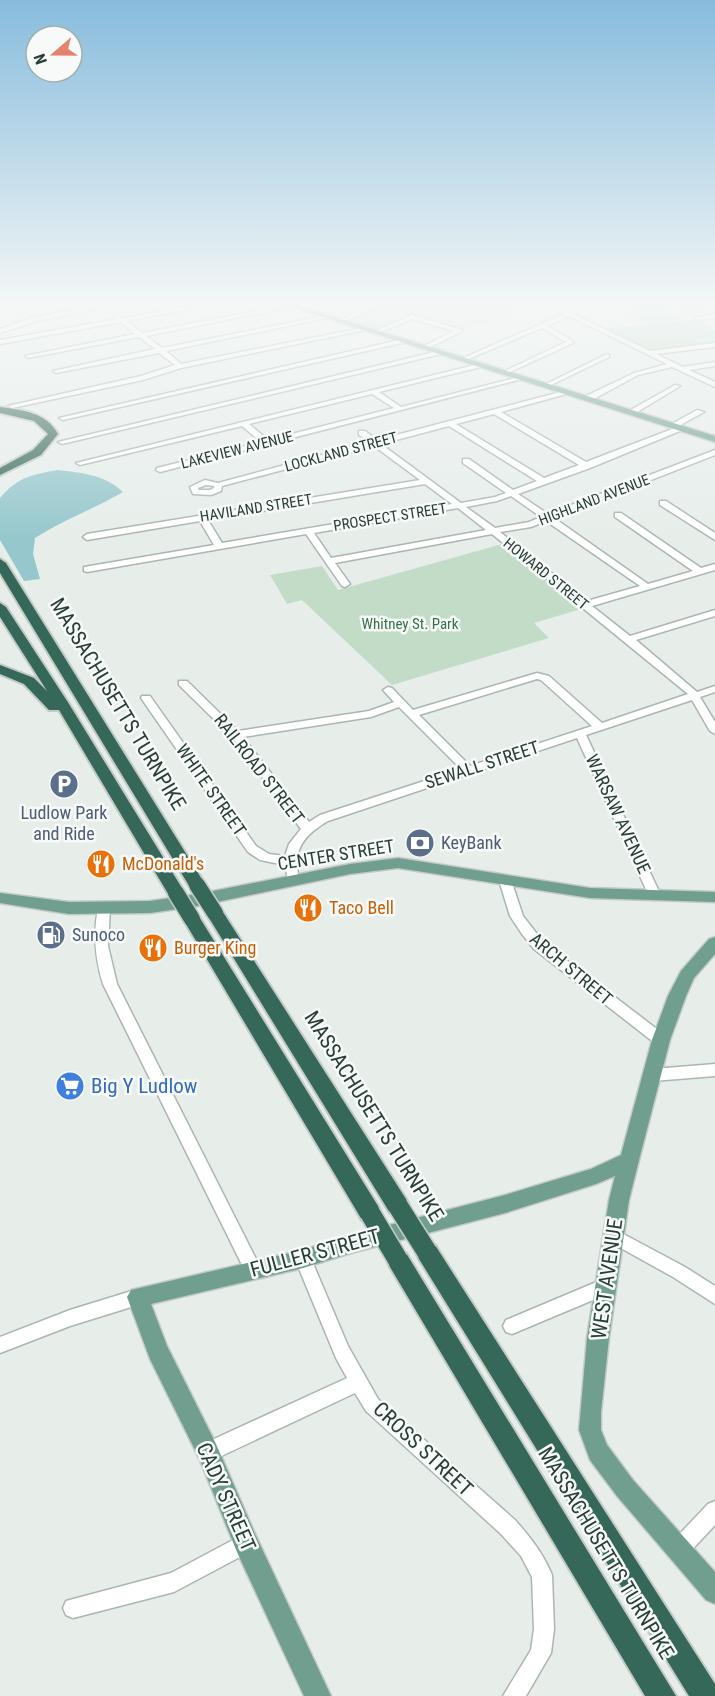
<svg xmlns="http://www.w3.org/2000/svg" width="715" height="1696" font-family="'Roboto Condensed',sans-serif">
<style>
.built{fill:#d5ded9}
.green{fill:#c2dcc8}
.water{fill:#95c7cc}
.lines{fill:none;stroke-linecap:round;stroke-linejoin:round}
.minor-casing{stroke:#aab6b1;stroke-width:3}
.major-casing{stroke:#c3c9c7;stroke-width:3}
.highway-casing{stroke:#c3c9c7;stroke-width:4}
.minor{fill:#fff;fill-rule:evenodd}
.major{fill:#709e8f;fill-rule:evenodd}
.highway{fill:#36685a;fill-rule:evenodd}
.highway-bridge-far1-casing{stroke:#c3c9c7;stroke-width:19;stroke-linecap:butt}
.highway-bridge-casing{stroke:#c3c9c7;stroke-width:23;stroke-linecap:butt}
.highway-bridge-far1{stroke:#36685a;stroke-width:16}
.highway-bridge{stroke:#36685a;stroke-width:20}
.labels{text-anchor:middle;stroke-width:5;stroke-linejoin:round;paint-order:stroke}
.far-street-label{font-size:15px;fill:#273e37;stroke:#f7faf9}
.far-park-label{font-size:15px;fill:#357148;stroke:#f7faf9}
.street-label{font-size:18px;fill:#273e37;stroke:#f7faf9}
.service-label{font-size:18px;fill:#4e5e75;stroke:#f7faf9;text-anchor:start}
.food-label{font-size:18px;fill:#c56008;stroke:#f7faf9;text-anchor:start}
.near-street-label{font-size:21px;fill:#273e37;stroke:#f7faf9}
.near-shop-label{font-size:21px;fill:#366cbe;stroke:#f7faf9;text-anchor:start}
</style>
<rect width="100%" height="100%" fill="#e7eeea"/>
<path class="built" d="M387,304h135l4,1 -45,21 -8,-2 -23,10 -20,-6 7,-3 -20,-7 3,-2 -6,-2 -37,16 -30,-10z"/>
<path class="green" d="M619,304h43l22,15 -38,4z
M666,304h36l13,9 -31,3z
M697,319l18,12v12l-66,8 -44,-22z
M502,544l79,65 -47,14 15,15 -157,47 -90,-85 -15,4 -17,-29 52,-9 16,24z"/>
<path class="water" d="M57,470c25,3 47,4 66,22 -29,17 -60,28 -88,46l-2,16 7,25 -16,2 -24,-41v-42c18,-21 31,-23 57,-28z"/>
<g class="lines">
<g class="minor-casing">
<path id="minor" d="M108,304h11l-82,17 -37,12v-4l36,-12z
M203,304h11l-87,17 15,12 151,-29 3,2 -150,30 16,12 167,-33 3,2 -166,34 15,13 186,-37 3,2 -189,39 -38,12 -131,28 -4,-2 133,-30 34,-11 -16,-12 -103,20 -3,-2 102,-22 -16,-12 -111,21 -3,-2 110,-22 -14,-12 -121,22v-4l117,-21 -2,-2 3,-2 5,3z
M318,304h7l-17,7 -5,-1z
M379,304h7l-44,18 -5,-1z
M545,304h7l98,47 65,-8v4l-59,7 27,13 32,-5v4l-26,4 26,12v5l-43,-20 -34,8 -46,25h-6v-4l48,-23 33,-9 -98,-48 -22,10 26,15v2l-65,30 -5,-1 63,-30 -24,-14 -76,32 -5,-1 103,-45z
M715,314v4l-18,2 -3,-2z
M412,315l50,15 1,1 -37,18 -2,-1v-2l30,-15 -42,-12 -33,14 -5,-1z
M404,339l2,1v2l-343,78 -4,-2z
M443,350l2,1v2l-383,91 -4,-2z
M607,354l2,1v2l-60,29 -5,-1z
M483,363l3,2 -1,1 -106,26 22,15 122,-31 3,2 -366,94 -4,-2 1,-2 104,-26 -19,-16 -162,39 -4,-2zM372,394l22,14 -126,32 -19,-16z
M675,385l5,1 -46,28 -7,-2z
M568,390l2,1v2l-69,19 85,50 94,-36 7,2 -97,40 -72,26 30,20 167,-64v5l-161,63 94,66 45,-13 -78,-54v-4h6l80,55 14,-4v6l-123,36 38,30 85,-26v6l-79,24 61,52 18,-6v6l-15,5 15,25v12l-5,-3 -18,-31 -106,35 75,161 -6,4 -6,-4 -72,-158 -249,83c-17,10 -32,22 -31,44 0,7 3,13 0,19h-8l-4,-19 -25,-5 -12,-8 -107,-154 1,-2h8l106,150 13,8 16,2 4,-12 12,-15 -69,-92 -53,-52v-4h8l51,50 131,-20 25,-9 -11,-12 5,-3 4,1 21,22 124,-37 12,3 53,47 86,-29 -196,-160 -157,29 15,21 -5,3 -3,-1 -36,-52 -219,38 -3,-1v-4l130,-22 -14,-24 -113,19 -4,-3 4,-3 333,-54 -46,-34 -152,40 -1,5 -10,4 -18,-1 -3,-7 15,-7 13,3 152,-41 -11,-7v-4h6l12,9zM494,414l85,51 -35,13 -88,-54zM449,426l88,55 -24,9 -44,-31h-6v4l43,30 -11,4 -34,6 -80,-59zM425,484l27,20 -230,39 -14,-23zM206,485l8,1v2l-4,2h-11l-1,-2zM511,496l30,21 -12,5 -34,6 -29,-21 31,-6zM458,508l28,22 -155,28 -17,-25zM546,521l94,65 -53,15 -87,-69 31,-5zM537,679l4,1 51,46 -122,40 -51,-51zM399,707l62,62 -141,46 -11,7 -66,-85 128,-20z
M697,410l7,2 -27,15 -7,-2z
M660,501h6l49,32v7l-55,-35z
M505,876l6,4 12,36 21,27 122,93 2,4 -2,4 -5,2 -5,-2 -122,-95 -12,-15 -12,-18 -11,-36z
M104,904l4,1 2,3 -2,38 9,38 142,281 2,5 -2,5 -6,3 -6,-3 -144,-291c-8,-26 -10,-49 -5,-76l2,-3z
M715,1064v12l-62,5 -5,-2 -2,-4 2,-4 5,-2z
M614,1229l71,38 30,19v18l-42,-27 -65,-36 -2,-5 2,-5z
M303,1251l6,3 39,92 30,53 137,121c15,17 28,33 37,55l2,54 -3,24 -25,43h-23l28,-46 3,-21 -2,-52 -11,-21 -20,-22 -135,-123 -11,-18 -140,66 -7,2 -7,-2 -2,-7 2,-7 146,-67 -11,-20 -41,-99 2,-5z
M606,1278l6,2 2,6 -2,6 -100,42 -6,-2 -3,-6 3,-6z
M138,1289l6,2 2,6 -2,6 -74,23 -70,27v-16l70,-27z
M715,1501v24l-29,31 -7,3 -7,-3 -3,-7 3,-7 36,-38z
M246,1533l7,3 3,7 -3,7 -79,42 -101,26 -7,-3 -3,-7 3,-7 105,-28z"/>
</g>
<g class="major-casing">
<path id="major" d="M282,304h11l422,132v6z
M398,858l192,30 125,4v10l-125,-4 -192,-30 -48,6 -152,32 -48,7 -81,1 -69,-11v-10l69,9 81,-1 48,-7 152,-30z
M715,937v17l-21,24 -8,18 -16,44 -31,120 -10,40 -20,138 -8,74v18l6,15 26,35 82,92v32l-9,-4 -89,-104 -27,-36 -11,-30 8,-92 22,-138 6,-24 -19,8 -91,29 -154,40 -48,15 -152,36 16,42 49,98 39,90 76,162h-27l-67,-144 -37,-92 -50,-101 -23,-62 4,-7 172,-40 48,-15 154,-40 86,-26 30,-14 31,-115 16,-44 13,-25 28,-32z"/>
</g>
<g class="highway-casing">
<path id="highway" d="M0,407c22,3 46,5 58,27l-17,21 -41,20v-7l33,-18 15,-16 -14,-13 -34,-8z
M0,559l6,4 197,318 3,4 -3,4h-12l-191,-316z
M0,603l6,4 63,97 116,189 -3,4h-12l-111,-187h-10l-25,-26 -24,-10v-9l34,13 13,13 -47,-74z
M215,907l6,2 185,290 3,7 -3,7 -8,3 -8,-3 -184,-300 3,-4z
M192,913l6,2 180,291 3,7 -3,7 -8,3 -8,-3 -179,-301 3,-4z
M427,1242l8,3 280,439v12h-26l-270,-437 -3,-7 3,-7z
M398,1250l8,3 270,443h-31l-255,-429 -3,-7 3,-7z"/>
</g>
<use href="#minor" class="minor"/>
<use href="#major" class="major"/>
<use href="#highway" class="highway"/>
<g class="highway-bridge-far1-casing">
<path id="highway-bridge-far1" d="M197,885l18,28
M176,893l16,26"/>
</g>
<g class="highway-bridge-casing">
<path id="highway-bridge" d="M398,1206l29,46
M370,1213l28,47"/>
</g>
<use href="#highway-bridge-far1" class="highway-bridge-far1"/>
<use href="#highway-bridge" class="highway-bridge"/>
</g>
<linearGradient id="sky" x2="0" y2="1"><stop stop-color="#87bcdd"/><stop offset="0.56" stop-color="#f4f7f6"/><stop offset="1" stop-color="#f4f7f6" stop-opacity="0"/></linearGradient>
<rect width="715" height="541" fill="url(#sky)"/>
<defs>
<g id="parking-disc" transform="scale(1.5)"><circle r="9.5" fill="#5c6f8a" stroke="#f7faf9"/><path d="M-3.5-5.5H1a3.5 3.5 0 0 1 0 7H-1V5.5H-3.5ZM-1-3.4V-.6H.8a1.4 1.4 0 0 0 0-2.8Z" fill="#fff"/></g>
<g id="bank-disc" transform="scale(1.5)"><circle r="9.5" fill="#5c6f8a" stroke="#f7faf9"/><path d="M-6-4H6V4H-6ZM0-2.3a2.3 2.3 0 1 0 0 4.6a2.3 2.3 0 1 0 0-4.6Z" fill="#fff"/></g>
<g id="restaurant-disc" transform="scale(1.5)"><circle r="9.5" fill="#e8710a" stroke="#f7faf9"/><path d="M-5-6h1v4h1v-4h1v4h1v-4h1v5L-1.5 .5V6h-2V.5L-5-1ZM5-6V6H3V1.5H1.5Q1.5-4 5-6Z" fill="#fff"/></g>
<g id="fuel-disc" transform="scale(1.5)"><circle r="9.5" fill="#5c6f8a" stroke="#f7faf9"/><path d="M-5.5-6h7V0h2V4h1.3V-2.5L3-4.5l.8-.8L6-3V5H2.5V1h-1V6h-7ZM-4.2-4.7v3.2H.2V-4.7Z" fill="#fff"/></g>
<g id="supermarket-disc" transform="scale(1.5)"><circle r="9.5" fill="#3f7fe0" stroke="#f7faf9"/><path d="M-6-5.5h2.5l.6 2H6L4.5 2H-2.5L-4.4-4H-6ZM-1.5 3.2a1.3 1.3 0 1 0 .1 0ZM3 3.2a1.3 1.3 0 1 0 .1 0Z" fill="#fff"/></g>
</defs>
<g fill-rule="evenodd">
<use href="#parking-disc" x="64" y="784"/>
<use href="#bank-disc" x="420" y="843"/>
<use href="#restaurant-disc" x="101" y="864"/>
<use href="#restaurant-disc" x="308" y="908"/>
<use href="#fuel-disc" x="51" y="935"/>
<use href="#restaurant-disc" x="153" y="948"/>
<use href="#supermarket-disc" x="70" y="1086"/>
</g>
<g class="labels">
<g class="far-street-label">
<text transform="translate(237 450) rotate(-14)" y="5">LAKEVIEW AVENUE</text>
<text transform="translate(341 452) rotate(-15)" y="5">LOCKLAND STREET</text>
<text transform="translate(594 500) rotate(-21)" y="5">HIGHLAND AVENUE</text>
<text transform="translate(256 508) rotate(-9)" y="5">HAVILAND STREET</text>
<text transform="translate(390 517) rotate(-9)" y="5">PROSPECT STREET</text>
<text transform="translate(546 574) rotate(39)" y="5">HOWARD STREET</text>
</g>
<g class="far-park-label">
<text x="410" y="629">Whitney St. Park</text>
</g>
<g class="street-label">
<text transform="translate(482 765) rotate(-18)" y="6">SEWALL STREET</text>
<text transform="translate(259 769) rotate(52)" y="6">RAILROAD STREET</text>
<text transform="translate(211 790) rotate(55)" y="6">WHITE STREET</text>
<text transform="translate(618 814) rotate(65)" y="6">WARSAW AVENUE</text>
<text transform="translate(336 855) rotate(-9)" y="6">CENTER STREET</text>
<text transform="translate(571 969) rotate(40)" y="6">ARCH STREET</text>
</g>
<g class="service-label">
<text x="64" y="819" text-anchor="middle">Ludlow Park<tspan x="64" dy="21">and Ride</tspan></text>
<text x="441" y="849">KeyBank</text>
<text x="72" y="941">Sunoco</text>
</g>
<g class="food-label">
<text x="122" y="870">McDonald's</text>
<text x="329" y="914">Taco Bell</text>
<text x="174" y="954">Burger King</text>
</g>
<g class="near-street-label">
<text transform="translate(118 704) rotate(59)" y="7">MASSACHUSETTS TURNPIKE</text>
<text transform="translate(374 1116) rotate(58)" y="7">MASSACHUSETTS TURNPIKE</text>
<text transform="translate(315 1253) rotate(-15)" y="7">FULLER STREET</text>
<text transform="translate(607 1279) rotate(-82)" y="7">WEST AVENUE</text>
<text transform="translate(423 1449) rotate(43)" y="7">CROSS STREET</text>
<text transform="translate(226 1497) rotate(66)" y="7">CADY STREET</text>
<text transform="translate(606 1553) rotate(59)" y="7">MASSACHUSETTS TURNPIKE</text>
</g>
<g class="near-shop-label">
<text x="91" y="1093">Big Y Ludlow</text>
</g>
</g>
<g transform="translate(54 54) rotate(250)"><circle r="28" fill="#f7faf9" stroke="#a4afab" stroke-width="1.5"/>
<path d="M0-4.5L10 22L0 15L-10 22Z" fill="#e4846f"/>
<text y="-9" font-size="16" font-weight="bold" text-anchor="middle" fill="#273e37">N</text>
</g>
</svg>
